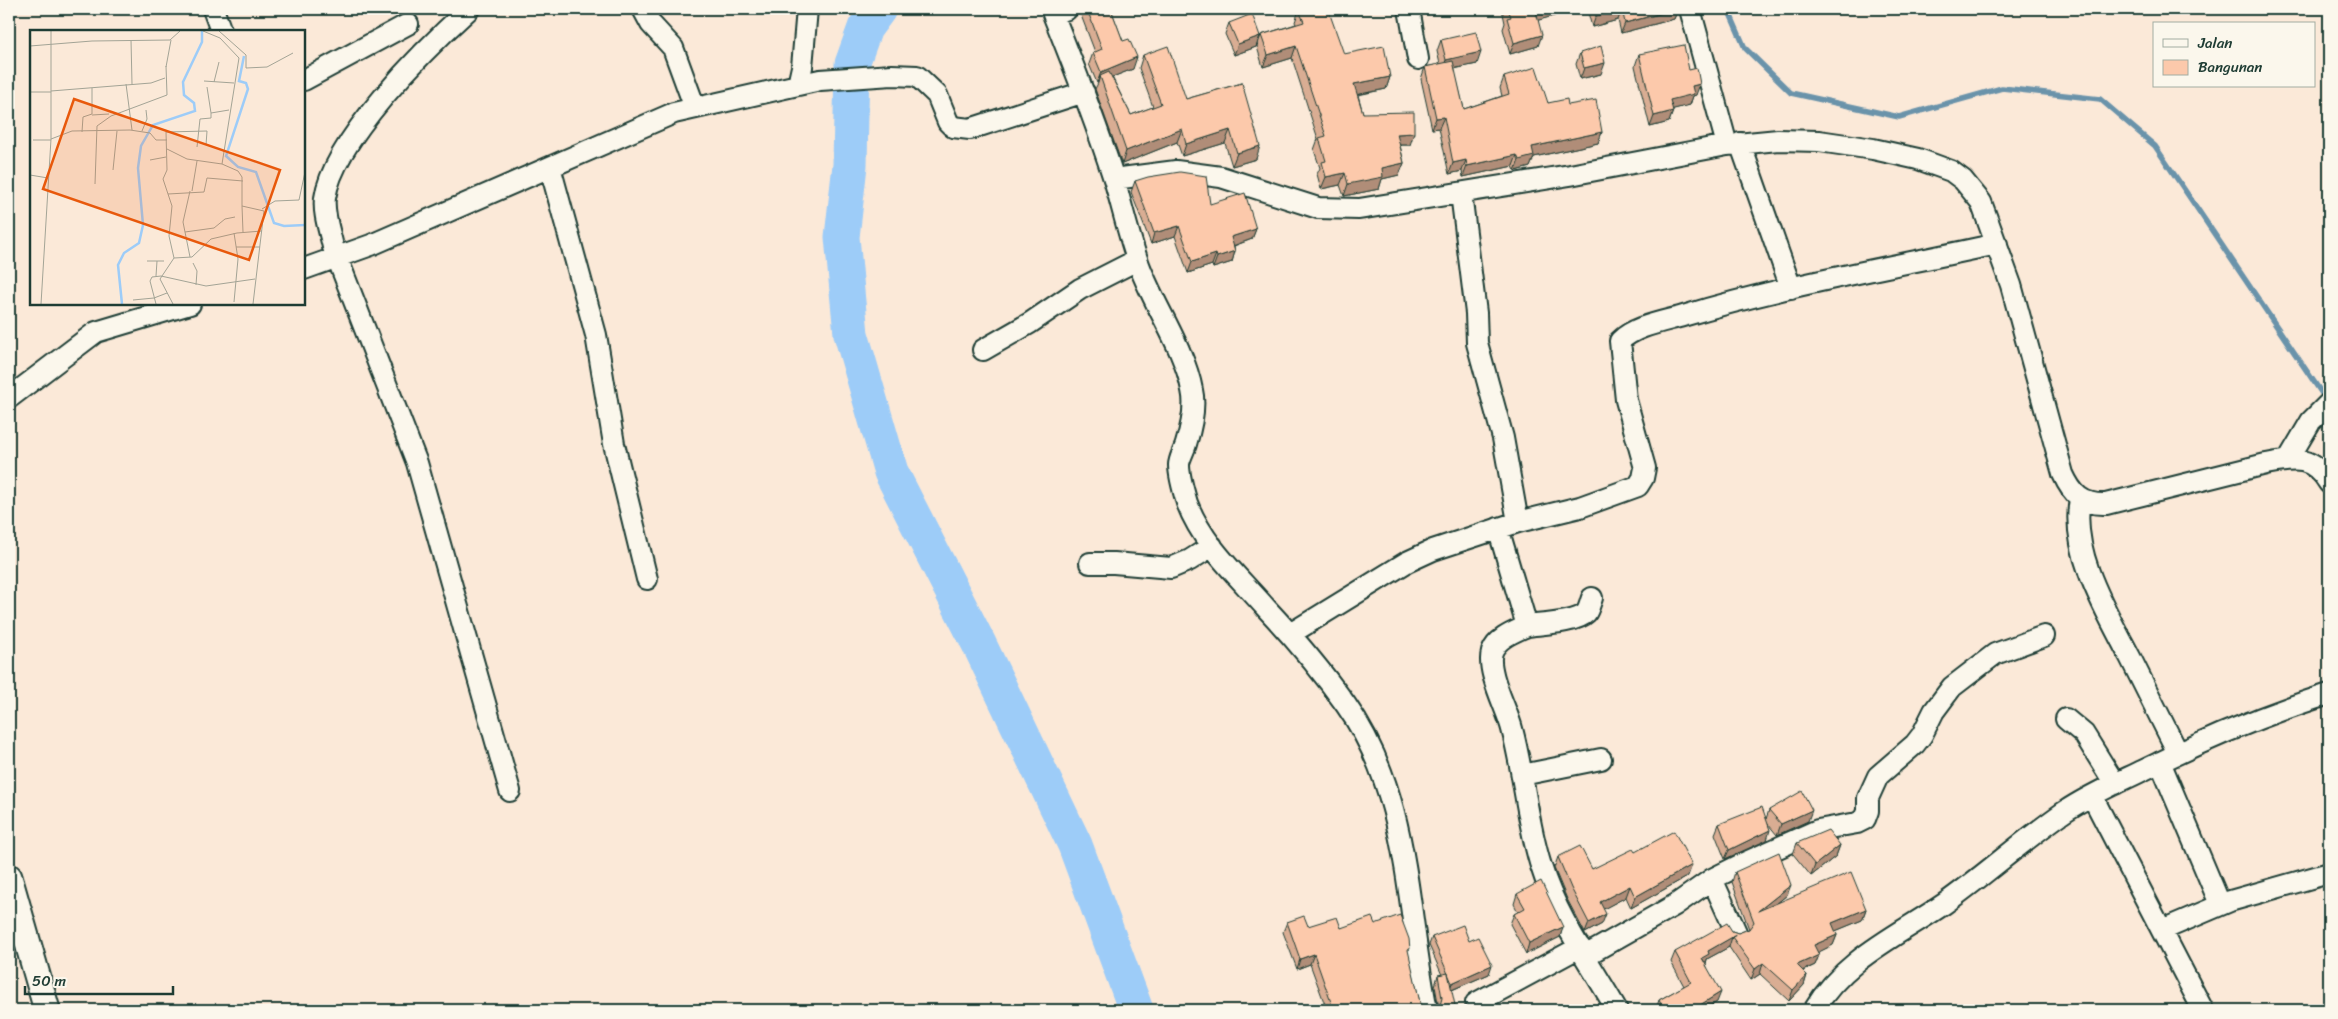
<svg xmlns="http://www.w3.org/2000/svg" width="2338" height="1019" font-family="Sriracha,sans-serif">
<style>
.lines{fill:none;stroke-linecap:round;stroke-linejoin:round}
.stream{stroke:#6b93aa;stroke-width:5.5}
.river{stroke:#9dccf8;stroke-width:35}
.minor-casing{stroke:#1f3d34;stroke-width:24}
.tertiary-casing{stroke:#1f3d34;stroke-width:29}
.minor{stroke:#fbf7ec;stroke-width:20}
.tertiary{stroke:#fbf7ec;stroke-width:25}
.wall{fill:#d9ad93;stroke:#1f3d34}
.shaded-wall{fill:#b08d78;stroke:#1f3d34}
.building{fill:#fcc9ab;stroke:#1f3d34}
.inset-river{fill:none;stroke:#9dccf8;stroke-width:2.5}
.inset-road{fill:none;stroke:#a3a496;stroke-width:1}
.view{fill:#e8590c;fill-opacity:0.15;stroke:#e8590c;stroke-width:2.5}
.inset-edge{fill:none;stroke:#1f3d34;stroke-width:2.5}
</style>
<rect width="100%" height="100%" fill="#fbe9d8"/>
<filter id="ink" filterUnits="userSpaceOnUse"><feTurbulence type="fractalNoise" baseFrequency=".02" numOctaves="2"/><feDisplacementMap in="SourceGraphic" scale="10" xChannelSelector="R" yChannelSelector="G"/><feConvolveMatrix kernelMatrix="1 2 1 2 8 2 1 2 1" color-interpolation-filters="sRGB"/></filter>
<g filter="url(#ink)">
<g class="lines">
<path class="stream" d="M1728,9l17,39 46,45 108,24 103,-29 98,11 55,47 172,255"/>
<path class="river" d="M879,9l-14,19 -13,36 -2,101 -8,72 9,97 40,138 88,172 96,201 61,165"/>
<g class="minor-casing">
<path id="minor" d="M213,9l8,22
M469,9c-43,39 -136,131 -144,189 -2,16 5,34 8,49l84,216 93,328
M643,9l8,15 22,24 22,60
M1067,9l-14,5c22,55 43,109 61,165 8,27 14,54 23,80 14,43 47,87 55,131 4,17 -1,38 -6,54 -2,7 -7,15 -7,21 0,11 5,28 8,38 16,42 50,72 79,105 28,30 56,63 80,97 64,90 60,201 81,305
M1409,9l9,50
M1690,9l37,136
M304,80l104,-56
M798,85l4,-18 5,-58
M1740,143l51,145
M550,167l46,168 18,109 33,135
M1114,179l62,-8 45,6 97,31 41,1 211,-34 157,-30 51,-5 41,1 54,8 45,10 33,12 12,9 18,22 30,83 52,189c9,20 19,31 43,30l160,-40c29,-5 46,-9 63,19
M1461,193l15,120 1,30 26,95 15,84
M304,269l67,-24 303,-132 146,-33 72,-5 25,1 20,19 11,27 5,5 17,2 114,-37
M983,350l47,-27 50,-34 57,-29
M9,398l87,-66 94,-28
M2288,460l23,-39 18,-18
M2080,499c-10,53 26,112 50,158 16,32 32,64 48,96
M1498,528l29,98c-13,6 -30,12 -35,26 -6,19 15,57 20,77 12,45 15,93 29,137 16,52 49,97 76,144
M1090,563h24l57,5 19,-8 22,-14
M1527,626c14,-2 49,-3 59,-13 3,-4 4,-10 6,-15
M1290,634l117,-72 26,-12 85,-28 62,-15 58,-21 5,-8 2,-10 -19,-68 -6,-59c15,-15 42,-19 63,-25 103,-31 209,-49 314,-72
M2066,719l18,15 31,50
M2160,762l60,142
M1522,775l79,-16
M2092,796l111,214
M1712,879l24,53
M2162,930l68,-29 99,-28
M1585,956l90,-51 37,-26 30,-15 76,-34 39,-7 8,-4 3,-8v-13l10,-22 37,-32 7,-9 12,-24 18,-24 43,-33 49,-18
M1476,1003l104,-56
M1814,1010c30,-51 83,-74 130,-106 41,-29 78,-63 120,-92 25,-17 53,-29 80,-42 60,-30 122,-56 185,-76"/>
</g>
<g class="tertiary-casing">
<path id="tertiary" d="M9,877l38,133"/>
</g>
<use href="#minor" class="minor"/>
<use href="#tertiary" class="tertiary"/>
</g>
<path class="wall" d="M1080,9h31l22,60 -21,8 19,38 22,-8 -14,-39 4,-13 43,44 56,-16 14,76 -24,7 -7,-23 -43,13 -5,-14 -55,22 -27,-75 3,-6h-1l-8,-19 4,-11 2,-1 -16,-42z
M1502,9h58l-3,6 -19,5v26l-28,8 -7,-25 2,-6z
M1587,9h91l-4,10 -53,14 -3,-13 -26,7z
M1299,10l45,44 46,23 -4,12 -28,6 5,18 47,32h-10l4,18 -5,12 -17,4 -3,10 -35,7 -4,-11 -19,4 -4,-15 3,-6 -6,-18 4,-11 -26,-81 -29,9 -6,-20 4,-12 35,-11 -1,-2z
M1229,23l31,13 -4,11 -22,8 -9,-21z
M1441,40l36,24 -23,5 10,40 38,-13 -2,-8 4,-11 44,26 20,2 34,27 -4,11 -64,14 -4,10 -15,4 -2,-5 -50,11 -1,-6 -13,3 -10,-46 -7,1 -11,-50 4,-12 15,-3 -3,-13z
M1580,53l21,21 -21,5 -4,-15z
M1639,54l50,16 7,25 -3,1 -3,9 -17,4v2l-4,11 -19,5 -15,-61z
M1135,181l121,48 -4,10 -18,7 1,5 -3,11 -19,6 -1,-3 -24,8 -13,-37 -24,8 -20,-52z
M1769,810l39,11 -31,14 -9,-11 -1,16 -42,19 -10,-25 4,-10 47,-5z
M1797,843l43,2 -4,11 -25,20 -18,-22z
M1635,852l53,24 -57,32 -5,-11 -23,12 -1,15 -17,9 -18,-34 -13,-31 4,-11 34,12z
M1735,872l52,23 -10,8 89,6 -4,11 -27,11 2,4 -4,10 -15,7 1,3 -4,10 -12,6 4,4 -3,10 -15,16 -29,-27 -9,6 -22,-33 -22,12 -1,5 11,38 -13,8h-55l8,-4 2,-6 25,-14 -13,-24 4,-10 57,-21 6,2 11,-4 -17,-47z
M1517,894l46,33 -3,10 -34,17 -16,-30 4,-10 4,-2 -4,-8z
M1287,922l21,4 33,2 34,-4 33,29 13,54 -94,3 -17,-46 -13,5 -14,-37z
M1432,937l37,4 20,33 -37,16 -13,18 -4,-22 3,-11h4l-13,-30z"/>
<path class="shaded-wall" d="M1546,9h14l-3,6 -25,7 4,-10z
M1622,9l-4,11 -26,7 4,-11z
M1678,9l-4,10 -53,14 4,-10z
M1542,35l-4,11 -28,8 4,-11z
M1260,36l-4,11 -22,8 4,-11z
M1296,46l-4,12 -29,9 5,-12z
M1481,52l-4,12 -35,7 4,-11z
M1137,57l-4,12 -31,12 -2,-5 -2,7h-1l4,-11z
M1605,63l-4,11 -21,5 4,-11z
M1390,77l-4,12 -36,7 4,-12z
M1700,84l-4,11 -3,1 -3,9 -24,6 4,-11 22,-14z
M1673,111l-4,11 -19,5 4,-11z
M1444,117l-5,11 -7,1 4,-11z
M1182,129l-5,13 -55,22 4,-13z
M1230,130l-5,13 -43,13 4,-12z
M1602,132l-4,11 -64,14 -4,10 -15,4 4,-11 13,-13z
M1414,133l-4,12h-17l4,-11z
M1260,146l-4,13 -24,7 5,-13z
M1517,155l-4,11 -50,11 4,-11z
M1466,160l-4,11 -13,3 4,-11z
M1404,163l-5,12 -17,4 -3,10 -35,7 4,-12 34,-16z
M1345,173l-5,12 -19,4 5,-12z
M1179,226l-4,10 -24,8 3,-11z
M1256,229l-4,10 -25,9 4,-11z
M1235,251l-3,11 -19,6 4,-11z
M1216,254l-4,11 -24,8 4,-11z
M1812,810l-4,11 -31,14 4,-11z
M1770,830l-3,10 -42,19 4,-9z
M1840,845l-4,11 -25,20 4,-11z
M1692,865l-4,11 -57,32 4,-11z
M1791,885l-4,10 -33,27 4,-11z
M1630,886l-4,11 -30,16 4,-11z
M1866,909l-4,11 -34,14 4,-11z
M1606,914l-4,10 -17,9 4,-10z
M1563,927l-3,10 -34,17 3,-11z
M1837,935l-4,10 -22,11 3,-11z
M1732,937l-3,10 -22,12 -1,5 -4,-6 6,-7z
M1314,954l-4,10 -13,5 3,-10z
M1819,955l-4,10 -22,10 4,-10z
M1763,963l-3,11 -9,6 4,-11z
M1492,965l-3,9 -40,17 3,-8z
M1807,975l-3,10 -15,16 4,-11z
M1721,992l-4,10 -13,8h-12z"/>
<path class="building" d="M1087,9h24l12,32 6,-2 8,18 -36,15 -8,-19 9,-4z
M1303,9h25l16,45 40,-8 6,31 -36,7 9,29 51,-1v21l-17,1 7,29 -22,5 1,9 -35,7 -3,-11 -19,4 -4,-15 4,-1 -7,-23 7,-2 -30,-90 -28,9 -7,-20 43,-13 -5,-12z
M1508,9h38l-10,3 6,23 -28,8 -7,-25 4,-1z
M1594,9h82l-51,14 -3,-14 -26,7z
M1252,14l8,22 -22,8 -9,-21z
M1476,32l5,20 -35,8 -5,-20z
M1684,45l5,25 8,-2 3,16 -8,2 2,8 -24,6 3,11 -19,5 -15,-62z
M1168,46l18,53 56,-16 18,63 -23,7 -7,-23 -44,14 -4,-15 -56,22 -26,-75 9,-4 22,43 30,-11 -18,-49z
M1601,46l4,17 -21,5 -4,-15z
M1453,61l11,48 45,-15 -5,-17 32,-10 12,36 19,-4 1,6 28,-5 6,32 -70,15 2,9 -15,4 -2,-5 -50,11 -1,-6 -13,3 -9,-46 -8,1 -11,-51z
M1180,172l26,4 4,28 35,-11 11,36 -25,8 4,14 -18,6 -1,-3 -24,8 -13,-36 -25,7 -19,-52 13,-4z
M1802,791l10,19 -31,14 -12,-14z
M1762,807l8,23 -41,20 -10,-26z
M1828,830l12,15 -25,20 -18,-22z
M1674,831l18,34 -57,32 -5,-11 -30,16 6,12 -17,9 -18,-35 -13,-31 22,-11 12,23 41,-20 2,3z
M1779,852l12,33 -33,26 93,-39 15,37 -34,14 5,12 -23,10 5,10 -22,10 10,10 -14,15 -30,-27 -8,6 -23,-32 4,-2 -28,16 1,3 -7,4 19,34 -29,18h-43l12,-6 -2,-4 32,-18 -16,-30 52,-29 5,8 6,2 11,-4 5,-7 -19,-50z
M1541,881l22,46 -34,16 -15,-29 11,-6 -8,-14z
M1400,915l9,24 1,10 -2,1 13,57 5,3h-99l6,-2 -19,-54 -14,5 -13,-37 17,-6 4,10 29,-9 4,11 31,-11 3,7z
M1463,925l6,16 9,-4 14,28 -40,18 -20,-46z
M1448,973l8,37h-25l8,-1 3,-11 -4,-23z"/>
</g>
<g transform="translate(30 30)">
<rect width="275" height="275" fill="#fbe9d8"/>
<path class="inset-river" d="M214,26l-5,25 7,2 2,6 -22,67 12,11 18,5 18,51 10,3 21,-1M92,274l-4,-39 6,-12 15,-10 4,-18 -5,-57 3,-22 12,-21 42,-14 -1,-8 -10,-8 -1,-13 19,-40v-11"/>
<path class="inset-road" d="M173,1l17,7 19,20 -17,106M189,1l27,24v13l21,-1 26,-14M101,10l1,44M0,16l62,-5 78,-1 10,-9M136,37l5,-27M174,51l30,2M184,52l5,-20M96,54l6,46M177,57l4,26 18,-3M21,61l100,-8 14,-5M0,62h21M62,85l17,-1M112,101l5,-12 -1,-9M52,102l1,-15 9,-3v-26M21,109l21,-8 58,-1 20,3 6,7h11M3,110h18M167,117l3,-28 11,-1v-5M137,119l20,10 35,5 16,7 4,6v29l22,5 -11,93M120,130l16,-3M83,140l4,-39M0,145l18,3M65,154l2,-58 14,-10 56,-21 -1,-29M162,161l5,-30M138,164l36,-2 3,-14 36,3M212,176l1,26M232,179l13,-8 24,-1 6,-28M155,202l29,-4 11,-9 10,-2M206,217h24M160,227l-7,-35 7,-31M144,228l-5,-22 3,-30 -9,-27 4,-9 -1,-38 41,-1 -1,14M117,231h17M163,233l4,8 -1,14M126,246l1,-15M131,246l45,10 49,-7M103,270l21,-2 13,-5M204,272l4,-43 -4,-26M11,274l10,-165v-108M126,274l-6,-23 2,-4 9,-1M143,274l-13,-25 14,-21 18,-1 19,-18 26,-6 25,-2"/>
<path class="view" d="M44,69l206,71 -31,90 -206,-71z"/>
<rect width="275" height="275" class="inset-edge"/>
</g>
<rect width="2338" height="1019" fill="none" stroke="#fbf7ec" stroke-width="30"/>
<rect x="15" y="15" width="2308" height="989" fill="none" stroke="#1f3d34" stroke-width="2" filter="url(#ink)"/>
<rect x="2153" y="22" width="162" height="65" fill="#fbf7ec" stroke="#a3ada2"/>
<rect x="2163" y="39" width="25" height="8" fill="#fbf7ec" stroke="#a3ada2"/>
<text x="2198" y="48" font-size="15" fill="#1f3d34">Jalan</text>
<rect x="2163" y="60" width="25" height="15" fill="#fcc9ab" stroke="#a3ada2"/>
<text x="2198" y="72" font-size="15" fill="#1f3d34">Bangunan</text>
<path d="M25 986v8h148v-8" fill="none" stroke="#1f3d34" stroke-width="2.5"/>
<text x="32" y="986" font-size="15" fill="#1f3d34" stroke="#fbf7ec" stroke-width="4" paint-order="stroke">50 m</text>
</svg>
